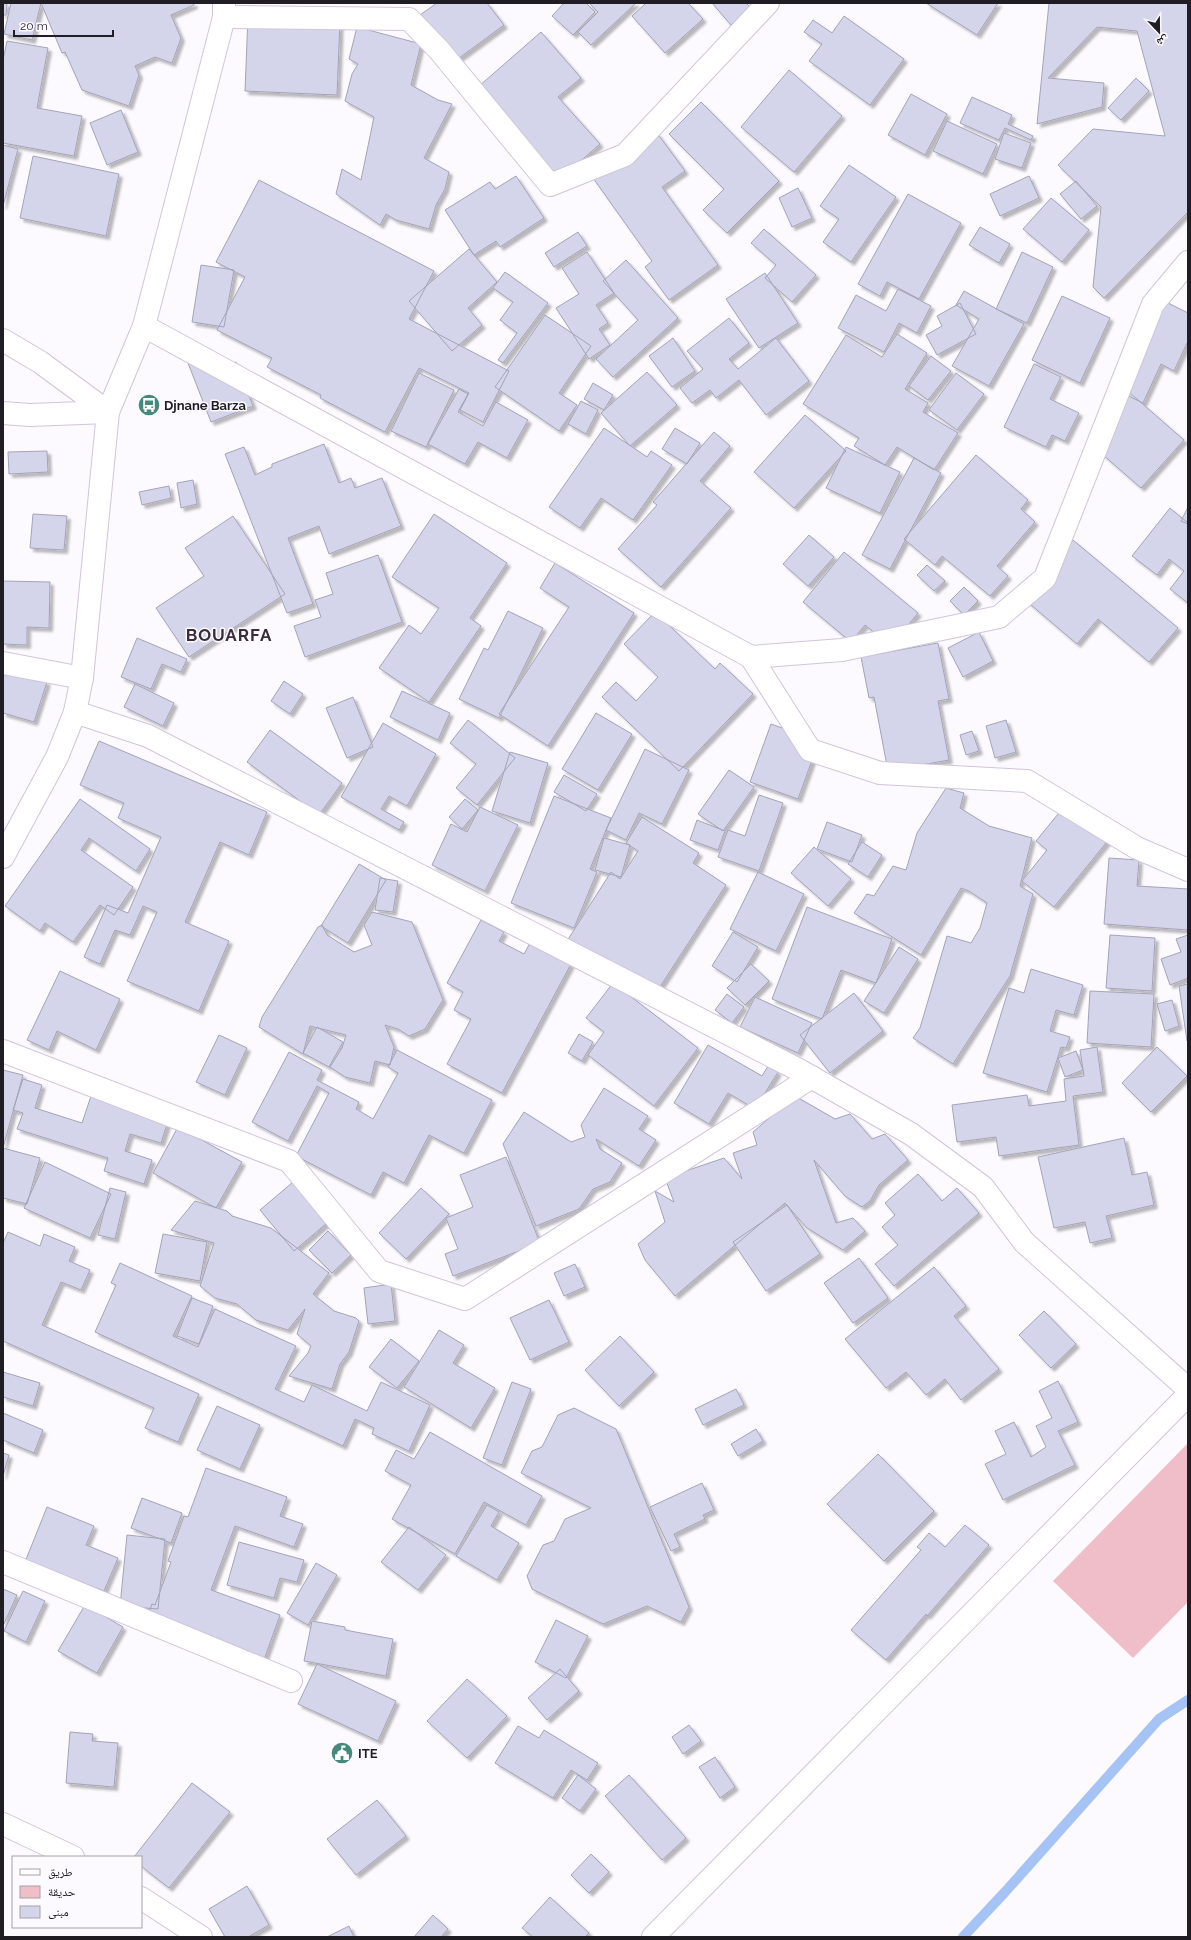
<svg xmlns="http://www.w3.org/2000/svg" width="1191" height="1940" font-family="Raleway,'Noto Naskh Arabic',sans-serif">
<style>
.green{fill:#efbec8}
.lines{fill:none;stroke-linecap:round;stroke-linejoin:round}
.stream{stroke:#a5c3f5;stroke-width:10}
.building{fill:#d4d4eb;stroke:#a3a3b9;filter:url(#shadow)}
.street-casing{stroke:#d1c5da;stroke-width:24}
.secondary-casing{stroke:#d1c5da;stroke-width:24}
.street{stroke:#fff;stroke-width:22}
.secondary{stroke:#fff;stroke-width:22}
.labels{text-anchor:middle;stroke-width:3;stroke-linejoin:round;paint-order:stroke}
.poi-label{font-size:13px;font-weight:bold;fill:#211d24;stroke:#fcfafe;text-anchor:start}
.district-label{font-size:17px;font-weight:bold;letter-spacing:1px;fill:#372d3d;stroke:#fcfafe}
</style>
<defs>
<filter id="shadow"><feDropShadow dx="3.5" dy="3.5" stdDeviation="1" flood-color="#0004"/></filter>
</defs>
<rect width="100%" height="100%" fill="#fcfafe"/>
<path class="green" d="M1188,1443v159l-55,56 -80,-77z"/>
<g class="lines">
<path class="stream" d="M963,1937l42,-45 154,-173 29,-19"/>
</g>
<path class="building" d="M3,3h4l-1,12h-3z
M11,3h30l-9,37 -28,-6z
M41,3h153v2l-23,10 10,23 -9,25 -17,-6 -20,9 4,9 -10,31 -47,-16 -17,-38 -3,1z
M437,3h50l17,22 -53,39 -34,-47z
M564,3h22l9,9 -22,23 -21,-19z
M589,3h47l-45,42 -13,-13 20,-20z
M646,3h42l15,16 -38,34 -33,-37z
M712,3h34l5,5 -20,17z
M926,3h72l-21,32z
M1049,3h139v209l-84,86 -11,-11 8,-80 -43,-42 35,-36 72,7 -28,-105 -40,-4 -49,51 56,5 -2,24 -65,17z
M248,16l92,4 -3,75 -92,-4z
M844,16l60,43 -34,46 -61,-44 13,-17 -18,-12 9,-12 19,13z
M357,27l64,17 -10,41 27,15 14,4 -28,54 25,14 -4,17 -9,16 -7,24 -33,-9 -10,-6 -6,11 -44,-31 6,-25 19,11 13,-63 -29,-16 7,-27 6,-10 -9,-5z
M541,32l40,46 -23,19 42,47 -41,36 -81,-93z
M7,41l41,7 -11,60 45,8 -8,40 -71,-13v-83z
M789,70l53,46 -48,56 -53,-45z
M1136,78l13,13 -28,29 -13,-12z
M911,94l36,20 -22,41 -37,-20z
M972,97l40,18 -4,9 25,12 -2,4 -26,-12 -6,12 -39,-17z
M701,102l78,79 -52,52 -24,-23 21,-21 -55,-55z
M121,110l17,42 -31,13 -17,-42z
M947,121l50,23 -14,30 -50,-23z
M657,133l28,38 -23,16 56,78 -49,35 -24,-33 7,-6 -59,-83z
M1004,133l27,10 -9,25 -27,-9z
M3,145l15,4 -15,57z
M33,156l86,18 -13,62 -86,-18z
M849,165l47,32 -45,65 -28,-20 16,-23 -19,-13z
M516,176l28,42 -44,29 -4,-6 -22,14 -29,-45 45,-28 5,7z
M1029,176l10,22 -39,18 -10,-22z
M259,180l175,91 -25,48 100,52 -26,51 -23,-12 9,-17 -50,-25 -34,64 -65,-34 1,-3 -54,-28 5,-9 -55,-28 28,-53 -29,-15z
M1076,181l21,25 -16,13 -21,-25z
M798,188l14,30 -20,9 -13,-29z
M908,194l53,29 -42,76 -32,-17 -7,14 -22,-12z
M1051,198l38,32 -27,32 -39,-33z
M980,227l30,17 -11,19 -30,-18z
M764,229l52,46 -24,27 -27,-24 11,-13 -25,-22z
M578,232l9,14 -33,21 -9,-14z
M469,249l28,33 -29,26 14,17 -30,26 -43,-50z
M587,252l27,41 -18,12 12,18 -9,6 11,16 -21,14 -33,-51 23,-14 -17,-26z
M1022,252l31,15 -26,56 -31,-14z
M626,260l52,58 -65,59 -17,-18 42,-39 -35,-39z
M201,265l33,5 -10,57 -32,-5z
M505,272l43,31 -45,60 -5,-3 19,-27 -17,-13 13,-18 -20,-14z
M765,273l33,50 -39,25 -33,-49z
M898,289l33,17 -14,27 -18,-10 -15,29 -46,-24 18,-33 30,16z
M964,291l60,33 -35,62 -37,-20 27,-47 -23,-14z
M1062,296l48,22 -30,65 -48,-23z
M1156,297l32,16v28l-14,30 -13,-7 -18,39 -31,-15z
M960,303l16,31 -39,21 -11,-20 16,-9 -5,-10z
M545,315l46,31 -32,47 18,12 -18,26 -64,-44z
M729,318l20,25 -20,16 9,10 38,-31 33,43 -43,34 -27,-35 -23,18 -6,-8 -18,13 -12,-15 23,-19 -16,-18z
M897,334l30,19 -22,36 23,14 -5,9 35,21 -24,37 -37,-23 -12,18 -31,-19 5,-8 -56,-34 43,-69 36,22z
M673,338l22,33 -23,16 -23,-31z
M931,356l20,15 -23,29 -19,-14z
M186,358l22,14 28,-10 17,44 -42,16z
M1034,364l27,13 -11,22 29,14 -14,28 -13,-6 -6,12 -42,-20z
M647,372l30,33 -47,41 -29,-33z
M419,373l35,17 -28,57 -35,-16z
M956,373l28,21 -27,36 -28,-20z
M593,383l20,12 -9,15 -20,-11z
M459,389l9,5 -10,18 25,14 13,-24 32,18 -21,38 -29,-16 -13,22 -37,-20z
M1130,393l54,47 -43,48 -54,-47z
M581,401l17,9 -12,24 -18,-10z
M805,415l41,36 -52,57 -40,-36z
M604,428l43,29 4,-6 21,14 -39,55 -32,-22 -21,30 -31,-21z
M675,428l25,15 -13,21 -25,-15z
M714,432l16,14 -30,35 31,27 -70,79 -43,-38 39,-44 -4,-3z
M324,444l15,39 12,-5 4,10 27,-10 19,48 -72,28 -10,-28 -31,12 25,66 -26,9 -62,-159 19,-7 11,28 17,-8v-3z
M846,447l54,25 -20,41 -54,-25z
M47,451l1,21 -39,2 -1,-22z
M976,455l52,45 -7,9 14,13 -38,44 11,10 -18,20 -48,-40 -7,9 -31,-26z
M914,458l27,15 -51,96 -28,-14z
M193,480l4,24 -16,4 -4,-25z
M169,486l2,12 -29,7 -3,-13z
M1188,507v17l-7,-3z
M1170,508l18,15v80l-18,-14 14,-18 -15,-12 -12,16 -25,-19z
M33,514l34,2 -3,34 -34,-2z
M434,514l73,49 -37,55 11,8 -52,76 -50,-34 30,-43 12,9 18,-26 -47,-31z
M233,516l52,78 -96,63 -33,-49 48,-32 -19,-28z
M809,535l25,22 -26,29 -25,-22z
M1073,540l105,88 -29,34 -51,-43 -21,25 -53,-45z
M844,552l74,61 -27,33 -26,-21 -14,17 -48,-40z
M378,555l24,67 -97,35 -11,-31 27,-9 -6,-17 18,-6 -7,-21z
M555,563l79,50 -86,133 -49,-32 70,-107 -29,-19z
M927,565l18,16 -11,10 -17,-16z
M3,581l47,1 -1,46 -22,-1v18l-24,-1z
M964,587l14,14 -14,14 -14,-14z
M508,611l35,17 -44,90 -40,-19 25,-51 4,2z
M655,612l60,57 5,-6 33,31 -74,77 -77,-74 14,-15 20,19 22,-24 -34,-33z
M979,632l14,29 -30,16 -15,-29z
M137,638l50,21 -6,13 -19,-8 -11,25 -30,-12z
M938,643l11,56 -11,2 11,59 -61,11 -14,-74 -5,1 -8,-41z
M6,669l41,13 -13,40 -31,-9v-35z
M284,681l19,13 -13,20 -19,-13z
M135,684l39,19 -11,23 -39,-19z
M402,691l48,22 -12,27 -48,-23z
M353,697l20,50 -26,11 -21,-50z
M596,713l36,21 -34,56 -36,-21z
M468,720l47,38 -38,47 -21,-17 20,-24 -26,-21z
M1006,720l10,32 -21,6 -9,-32z
M383,723l53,31 -29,52 -18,-10 -8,13 23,13 -5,8 -58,-33z
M771,724l48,17 -21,58 -48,-17z
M270,730l72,53 -23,32 -72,-53z
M972,731l7,20 -13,4 -6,-20z
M99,741l168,71 -18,43 -29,-13 -35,80 44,19 -30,70 -72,-30 30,-69 -14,-6 -13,29 -15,-5 -15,34 -16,-7 23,-52 21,8 33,-76 -43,-19 6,-15 -44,-18z
M645,749l44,21 -27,54 -23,-11 -13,27 -20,-10z
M510,752l38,11 -18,60 -38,-12z
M729,770l25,17 -31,44 -25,-17z
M564,775l33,19 -11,17 -32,-19z
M946,788l18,5 -4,15 29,18 43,12 -12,48 13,8 -23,82 -57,88 -40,-26 7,-10 27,-92 24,7 9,-15 7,-25 -18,-12 -8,-3 -40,67 -67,-42 13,-19 7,2 19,-30 13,4 11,-37z
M759,795l24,8 -24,68 -41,-14 10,-27 17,6z
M554,796l57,22 -21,51 7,3 -23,56 -63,-25z
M80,799l70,50 -14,22 -47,-33 -8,12 52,37 -19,28 -14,-10 -27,37 -28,-19 -5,8 -35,-25z
M465,799l13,11 -16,19 -13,-12z
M1067,803l43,35 -56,69 -32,-26 25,-31 -11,-9z
M480,807l38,18 -33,66 -53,-26 19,-41 16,8z
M642,817l57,36 -6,10 33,22 -72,111 -87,-55 44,-69 9,7 18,-28 -12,-8z
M697,820l28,11 -7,19 -28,-10z
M827,822l35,13 -10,27 -35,-13z
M604,838l26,7 -9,32 -26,-7z
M862,842l20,13 -14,22 -20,-13z
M814,847l37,32 -23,27 -37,-33z
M1109,858l30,2 -2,26 51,3v41l-84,-6z
M359,864l27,16 -38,63 -27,-17z
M758,872l46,22 -28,57 -46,-22z
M380,878l18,3 -5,31 -18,-2z
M807,907l85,32 -16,44 -35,-13 -19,49 -50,-20z
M372,912l40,10 31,78 -18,29 -16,7 -11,-7 -13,-4 9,22 -4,18 -15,-4 -5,22 -25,-6 -15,-10 12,-19 4,-13 -36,-9 -7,28 -44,-27 3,-10 56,-90 4,-2 5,10 27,17 18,-7 -8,-20z
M481,920l23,12 -5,9 25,13 6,-11 41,21 -69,129 -55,-29 24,-45 -17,-9 9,-18 -16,-9z
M733,932l25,15 -21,35 -25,-16z
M1110,935l45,3 -3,53 -46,-3z
M1188,935v43l-18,7 -9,-26 20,-7 -5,-13z
M899,947l19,12 -34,54 -20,-12z
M751,964l18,17 -24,24 -18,-17z
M1031,969l52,16 -9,30 -18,-5 -6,21 20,6 -4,11 -5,-1 -14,45 -64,-19 26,-85 15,5z
M60,971l60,28 -24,51 -39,-19 -8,19 -22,-10z
M613,983l85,65 -44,58 -66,-51 16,-23 -18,-14z
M1188,984v57h-1l-8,-55z
M1090,991l64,3 -3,53 -64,-4z
M854,993l29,38 -53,42 -30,-38z
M727,994l17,13 -12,16 -17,-13z
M755,997l57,26 -14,30 -58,-26z
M1172,1000l7,26 -14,5 -8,-27z
M317,1027l26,15 -14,25 -26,-14z
M579,1034l14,8 -11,19 -14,-8z
M219,1035l28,13 -22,47 -29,-13z
M708,1045l54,31 6,-10 10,6 -23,37 -27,-16 -19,31 -35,-21z
M1097,1047l6,45 -30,4 6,49 -80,11 -3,-19 -39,5 -5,-37 75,-10 2,11 37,-5 -2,-22 20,-3 -4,-26z
M1157,1047l30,29 -36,36 -29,-29z
M397,1050l95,50 -28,53 -35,-18 -25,48 -21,-11 -12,23 -75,-39 33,-63 -12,-7 -29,55 -36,-19 37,-70 33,18 -5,10 42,22 -3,7 17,10 25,-46 -10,-6z
M1076,1051l7,19 -18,7 -7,-19z
M3,1070l20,5 -20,73 37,10 -13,46 -24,-6z
M23,1079l19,6 -7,23 47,15 9,-27 77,25 -7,22 -31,-9 -5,17 27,9 -8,24 -40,-13 4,-13 -91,-29 6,-16 -10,-3z
M604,1088l44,28 -9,13 17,11 -17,26 -43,-27 4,10 22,14 -12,19 -17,7 -14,20 -43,17 -33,-82 21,-32 47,30 14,-5 -4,-12z
M795,1096l40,23 15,-5 22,25 13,-5 23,26 -29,25 -9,16 -8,6 -17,-11 -31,-36 22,63 17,-5 12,13 -22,19 -36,-22 -22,-25 -110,93 -30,-36 -7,-16 27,-22 -10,-31 19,11 -9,-24 59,-20 18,21 -9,-26 24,-8 -4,-13z
M178,1127l64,35 -26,46 -63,-35z
M1124,1138l8,37 15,-3 7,33 -48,11 6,22 -22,5 -5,-21 -31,6 -16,-71z
M506,1157l34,86 -87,33 -8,-22 13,-5 -12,-31 27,-11 -13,-32z
M45,1162l66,32 -21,44 -66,-30z
M918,1174l24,27 15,-13 22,25 -85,73 -19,-22 23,-19 -16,-18 13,-12 -10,-12z
M293,1182l34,41 -33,28 -34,-41z
M110,1188l16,4 -11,47 -17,-4z
M421,1188l28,26 -43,45 -27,-26z
M195,1201l32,10 5,5 39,12 58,45 -16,21 21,17 22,7 3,3 -10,31 -9,12 -8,25 -43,-13 19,-23 3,-7 -14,-12 8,-25 -17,21 -32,-10 -19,-16 -22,-6 -15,-12 14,-43 -43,-13z
M787,1205l33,49 -54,37 -33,-49z
M328,1231l23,24 -19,18 -23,-23z
M8,1232l32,14 4,-12 31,13 -6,14 21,9 -9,20 -20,-8 -19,43 157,69 -21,48 -33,-14 9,-20 -151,-67v-98z
M163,1234l44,8 -7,39 -45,-8z
M859,1258l29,40 -35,25 -29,-40z
M120,1263l72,33 -19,40 25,11 17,-38 81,37 -21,43 29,13 8,-17 55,26 14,-29 49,23 -21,46 -37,-17 2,-6 -19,-9 -12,27 -248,-114 21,-47 -5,-2z
M575,1264l10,23 -21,9 -10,-23z
M934,1267l32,39 -12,10 45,53 -38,31 -16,-21 -19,16 -20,-23 -20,16 -41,-49z
M391,1284l4,37 -27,3 -4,-36z
M192,1298l21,8 -14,38 -22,-8z
M549,1300l20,42 -39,18 -20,-42z
M1044,1311l32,33 -25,24 -32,-33z
M439,1330l25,15 -11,18 42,25 -24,40 -67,-41z
M620,1336l34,36 -35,34 -34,-36z
M391,1339l28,22 -22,27 -28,-21z
M3,1372l37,11 -7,23 -30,-9z
M1058,1381l20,41 -20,9 17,34 -72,35 -18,-36 21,-10 -11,-23 19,-9 17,35 15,-10 -10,-21 16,-8 -13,-27z
M512,1382l19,7 -29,76 -19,-7z
M736,1389l8,16 -41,20 -8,-16z
M217,1406l43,19 -20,44 -43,-19z
M574,1408l42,21 73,178 -8,15 -34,-16 -44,18 -71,-35 -5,-13 16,-31 11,-4 11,-22 26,-11 -70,-35 11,-22 10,-4 16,-32z
M3,1413l40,17 -9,23 -31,-13z
M756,1429l7,12 -25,15 -7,-12z
M430,1432l112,64 -16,29 -42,-23 -29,52 -63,-35 19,-34 -26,-14 11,-21 18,9z
M3,1453l6,2 -6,21z
M878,1454l56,57 -50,50 -57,-57z
M206,1468l81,29 -7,19 23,8 -9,23 -59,-21 -24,64 69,25 -20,56 -117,-42 9,-25 3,1 16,-43 -3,-1 16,-45 4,1z
M702,1483l12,27 -11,5 2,4 -31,15 6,13 -9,4 -21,-44z
M142,1498l40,15 -11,30 -40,-15z
M487,1505l12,7 -8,14 28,17 -22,37 -41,-24z
M47,1507l47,19 -8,19 32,13 -14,33 -36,-14 -47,-5z
M965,1525l24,20 -62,71 -1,-2 -40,46 -35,-30 70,-80 -4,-3 12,-14 16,14z
M409,1527l37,28 -28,35 -37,-28z
M127,1535l38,4 -7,70 -38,-3z
M239,1542l65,18 -7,22 -17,-4 -6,20 -47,-13z
M316,1563l21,12 -29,50 -21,-12z
M3,1589l14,6 -14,31z
M23,1591l22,10 -19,41 -22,-11z
M85,1605l38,22 -26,46 -39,-22z
M556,1620l32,16 -22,42 -31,-16z
M312,1621l33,6v3l48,9 -7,37 -82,-15z
M317,1664l79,37 -18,40 -80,-37z
M560,1669l19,22 -32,29 -19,-22z
M467,1679l40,37 -40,42 -40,-37z
M689,1725l12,16 -18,13 -11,-17z
M518,1726l21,12 5,-8 54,33 -11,17 -16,-10 -18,28 -58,-35z
M70,1732l23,2 -1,7 26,2 -4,44 -48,-4z
M715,1757l20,30 -15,11 -21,-31z
M578,1775l18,14 -16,22 -18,-13z
M629,1775l57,63 -24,22 -57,-64z
M192,1783l38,29 -61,76 -28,-22v-9h-7z
M377,1800l29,36 -50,39 -29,-36z
M591,1854l18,18 -20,21 -18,-18z
M247,1886l22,39 -21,12h-23l-16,-28z
M550,1897l39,36 -4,4h-52l-11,-9z
M433,1915l15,14 -7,8h-27z
M349,1926l5,11h-27z"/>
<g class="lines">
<g class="street-casing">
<path id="street" d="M224,17l185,2 30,31 111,135 75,-30 143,-152
M144,326l607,331 59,93 70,23 147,8 110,67 51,22
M3,340l37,22 68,50
M3,413l27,2 78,-3
M751,657l91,-7 157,-33 46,-39 108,-274 35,-42
M3,663l79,15
M75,712l73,24 651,334 112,64 72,53 41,55 164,147
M3,1051l286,110 90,110 86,28 347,-222
M3,1562l288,119
M3,1824l70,33
M141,1898l60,39"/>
</g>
<g class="secondary-casing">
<path id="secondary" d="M3,857l54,-100 18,-45 7,-34 26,-266 36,-86 80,-309v-14
M653,1937l535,-542"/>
</g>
<use href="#street" class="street"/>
<use href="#secondary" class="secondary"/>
</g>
<defs>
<g id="bus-disc" transform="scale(1.15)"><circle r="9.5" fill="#45897d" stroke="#fcfafe"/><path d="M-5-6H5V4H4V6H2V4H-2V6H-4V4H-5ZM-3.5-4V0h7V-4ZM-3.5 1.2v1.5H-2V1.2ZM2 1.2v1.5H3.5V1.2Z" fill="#fff"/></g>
<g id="civic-disc" transform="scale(1.15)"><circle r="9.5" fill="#45897d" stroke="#fcfafe"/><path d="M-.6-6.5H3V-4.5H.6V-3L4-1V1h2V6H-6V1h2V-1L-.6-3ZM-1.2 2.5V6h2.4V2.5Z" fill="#fff"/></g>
</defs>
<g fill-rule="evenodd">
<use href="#bus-disc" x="149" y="405"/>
<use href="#civic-disc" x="342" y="1753"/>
</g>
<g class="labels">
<g class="poi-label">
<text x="164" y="410">Djnane Barza</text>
<text x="358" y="1758">ITE</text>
</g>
<g class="district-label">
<text x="229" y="641">BOUARFA</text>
</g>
</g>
<rect width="1191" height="1940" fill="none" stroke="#211d24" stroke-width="8"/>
<rect x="12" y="1856" width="130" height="72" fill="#fcfafe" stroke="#a4a2a7"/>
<rect x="20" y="1869" width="20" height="6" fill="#ffffff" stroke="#a4a2a7"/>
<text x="48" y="1876" font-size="12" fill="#211d24">طريق</text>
<rect x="20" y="1886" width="20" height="12" fill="#efbec8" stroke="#a4a2a7"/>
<text x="48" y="1896" font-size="12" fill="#211d24">حديقة</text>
<rect x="20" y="1906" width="20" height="12" fill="#d4d4eb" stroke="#a4a2a7"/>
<text x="48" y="1916" font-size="12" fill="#211d24">مبنى</text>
<g transform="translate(1159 32) rotate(158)" stroke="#fcfafe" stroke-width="3" paint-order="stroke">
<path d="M0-3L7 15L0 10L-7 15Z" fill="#211d24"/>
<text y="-6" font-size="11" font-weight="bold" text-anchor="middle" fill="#211d24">ش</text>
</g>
<path d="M14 30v6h99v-6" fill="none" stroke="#211d24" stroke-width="2"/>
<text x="20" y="30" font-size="12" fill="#211d24" stroke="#fcfafe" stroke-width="3" paint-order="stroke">20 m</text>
</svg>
